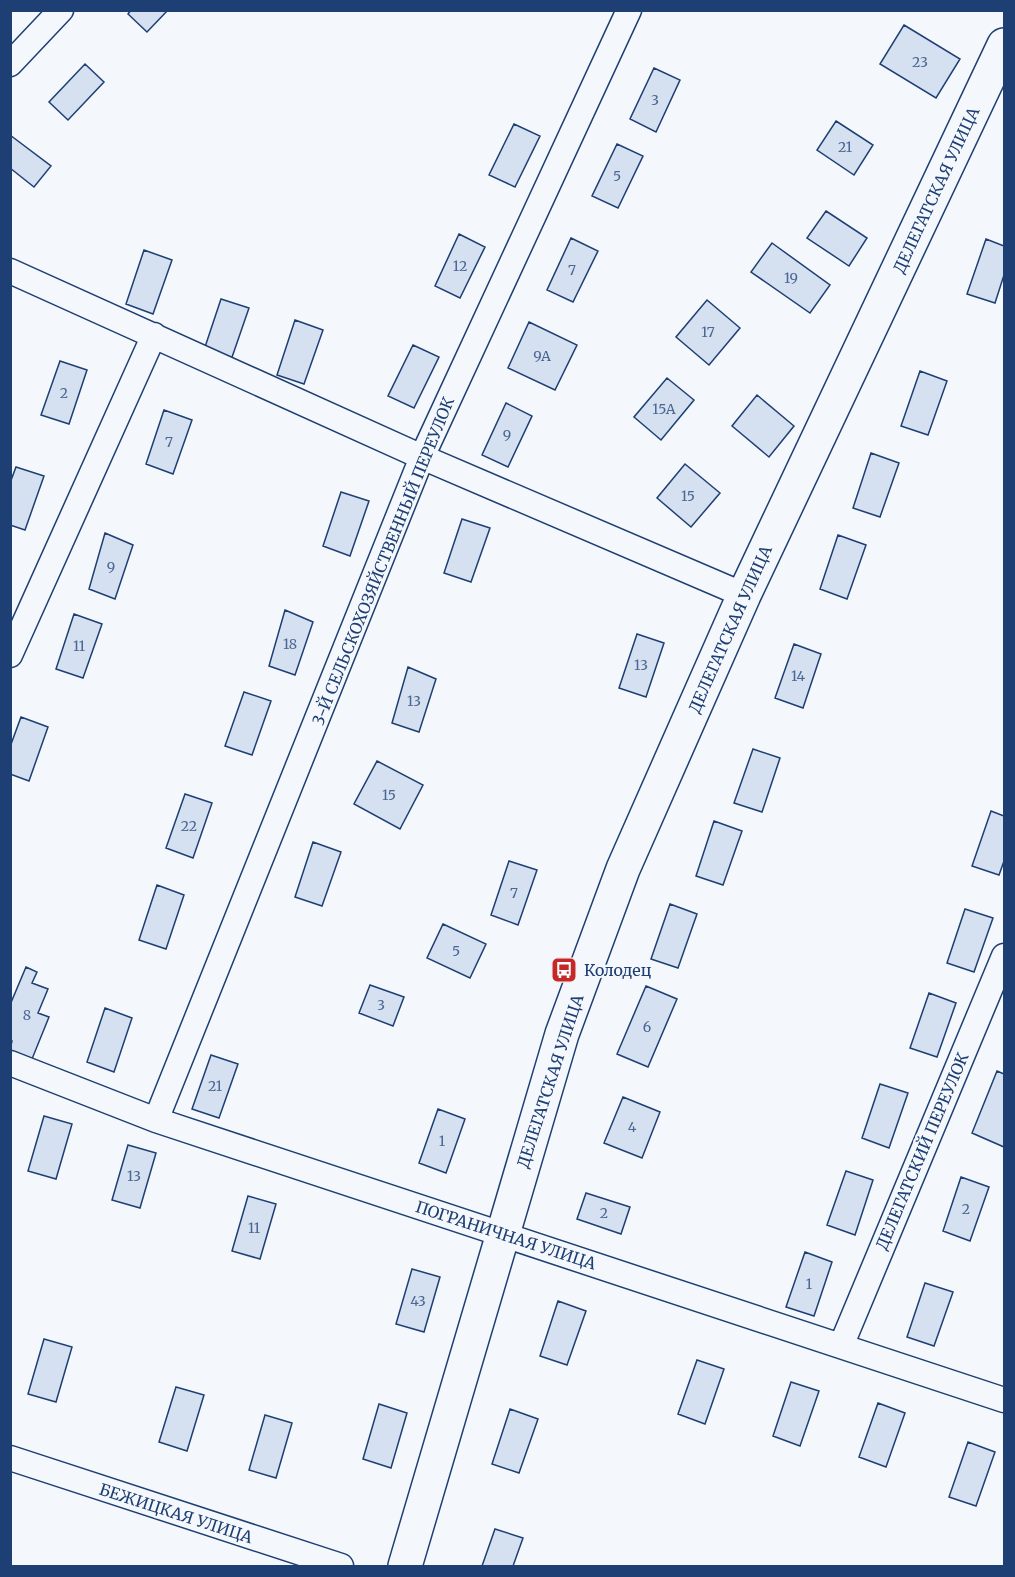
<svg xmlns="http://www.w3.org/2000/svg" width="1015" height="1577" font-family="Merriweather,serif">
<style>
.building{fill:#d5e0f0;stroke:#1d3f73;stroke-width:1.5}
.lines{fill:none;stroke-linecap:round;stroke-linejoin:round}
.street-casing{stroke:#1d3f73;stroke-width:27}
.secondary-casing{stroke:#1d3f73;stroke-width:36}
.street{stroke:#f4f7fb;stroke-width:24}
.secondary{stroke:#f4f7fb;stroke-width:33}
.labels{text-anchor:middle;stroke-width:4.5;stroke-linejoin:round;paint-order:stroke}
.number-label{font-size:14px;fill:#4b6792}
.street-label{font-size:16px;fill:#1d3f73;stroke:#f4f7fb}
.poi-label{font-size:16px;fill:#1d3f73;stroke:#f4f7fb;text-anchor:start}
</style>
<rect width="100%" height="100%" fill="#f4f7fb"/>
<path class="building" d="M131,10h37l-21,22 -19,-18z
M904,25l56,34 -24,39 -56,-34z
M85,64l19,18 -36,38 -19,-18z
M654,68l26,12 -24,52 -26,-13z
M836,121l37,24 -19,30 -37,-25z
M514,124l26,12 -25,51 -26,-12z
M10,135l41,31 -17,21 -24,-19z
M617,144l26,12 -25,52 -26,-12z
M826,211l41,27 -18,28 -42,-28z
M459,234l26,13 -25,51 -25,-12z
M571,238l27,13 -25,51 -26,-12z
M986,239l18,7v29l-9,28 -28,-9z
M772,243l58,42 -20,28 -59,-41z
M144,250l28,10 -19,54 -27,-10z
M221,299l28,9 -19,55 -27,-10z
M707,300l33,28 -31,37 -33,-28z
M295,320l28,10 -19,54 -27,-9z
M529,322l48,23 -22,45 -47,-22z
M413,345l26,12 -25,51 -26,-12z
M60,361l27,9 -18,54 -28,-9z
M920,371l27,10 -19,54 -27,-9z
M667,378l27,22 -33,40 -27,-23z
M757,395l37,31 -25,31 -37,-31z
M506,403l26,13 -24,51 -26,-12z
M164,410l28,10 -19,54 -27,-10z
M871,453l28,10 -19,54 -27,-9z
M685,464l35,29 -29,34 -34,-29z
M16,467l28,9 -19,54 -15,-5v-42z
M341,492l28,9 -19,55 -27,-10z
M462,519l28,9 -19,54 -27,-9z
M105,533l28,12 -18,54 -26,-10z
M838,535l28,10 -19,54 -27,-10z
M285,610l28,12 -18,53 -26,-9z
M74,614l28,10 -19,54 -27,-9z
M637,634l27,9 -18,54 -27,-9z
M794,644l27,10 -18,54 -28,-10z
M408,667l28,12 -17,53 -27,-9z
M244,692l27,9 -19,54 -27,-9z
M21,717l27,10 -19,54 -19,-7v-27z
M753,749l27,9 -18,54 -28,-9z
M377,761l46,24 -23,44 -46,-25z
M185,794l27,9 -19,55 -27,-10z
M991,811l13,5v45l-5,14 -27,-9z
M714,821l28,10 -19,54 -27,-9z
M313,842l28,10 -19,54 -27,-9z
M509,861l28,9 -19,55 -27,-10z
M157,885l27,10 -18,54 -27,-9z
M670,904l27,10 -19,54 -27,-9z
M965,909l28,9 -19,54 -27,-9z
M443,924l43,20 -16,34 -43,-20z
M26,967l11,5 -5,11 16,6 -10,24 11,4 -17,42 -15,-3 1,-3 -8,-3 2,-9 -2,-1v-35z
M370,985l34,12 -11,29 -34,-13z
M646,986l31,13 -29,68 -31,-13z
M929,993l27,10 -19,54 -27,-9z
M105,1008l27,10 -18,54 -27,-10z
M211,1055l27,9 -19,54 -27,-9z
M997,1071l7,3v73l-32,-14z
M880,1084l28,9 -19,55 -27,-10z
M623,1097l37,15 -18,46 -38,-15z
M438,1109l27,10 -19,54 -27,-10z
M44,1116l28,8 -16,55 -28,-8z
M128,1145l28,8 -16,55 -28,-8z
M846,1171l27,9 -18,55 -28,-10z
M961,1177l28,10 -19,54 -27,-10z
M586,1193l44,14 -9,27 -44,-15z
M248,1196l28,8 -16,55 -28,-8z
M805,1252l27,10 -18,54 -28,-9z
M412,1269l28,8 -16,55 -28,-8z
M925,1283l28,9 -19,54 -27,-9z
M558,1301l28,10 -19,54 -27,-9z
M44,1339l28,8 -16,55 -28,-8z
M697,1360l27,9 -19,55 -27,-10z
M791,1382l28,9 -19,55 -27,-10z
M176,1387l28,8 -17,56 -28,-9z
M878,1403l27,10 -19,54 -27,-10z
M379,1404l28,9 -16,55 -28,-9z
M510,1409l28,10 -19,54 -27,-9z
M265,1415l27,8 -16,55 -27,-8z
M968,1442l27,10 -19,54 -27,-9z
M495,1529l28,9 -10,28h-31z"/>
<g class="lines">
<g class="street-casing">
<path id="street" d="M10,64l51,-54
M10,271l412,186 322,138
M10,655l144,-320
M10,1063l146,57 848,280
M156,1120l266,-663 207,-447
M841,1346l163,-390
M10,1458l331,108"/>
</g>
<g class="secondary-casing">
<path id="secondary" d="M405,1566l157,-532 61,-165 121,-274 260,-550"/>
</g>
<use href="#street" class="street"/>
<use href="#secondary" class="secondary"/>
</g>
<defs>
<g id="bus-square" transform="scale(1.35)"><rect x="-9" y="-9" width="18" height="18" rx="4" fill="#c62828" stroke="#f4f7fb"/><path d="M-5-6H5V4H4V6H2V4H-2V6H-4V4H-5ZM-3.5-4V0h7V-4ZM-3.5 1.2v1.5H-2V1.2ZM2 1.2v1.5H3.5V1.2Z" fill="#fff"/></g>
</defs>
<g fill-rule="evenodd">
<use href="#bus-square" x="564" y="970"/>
</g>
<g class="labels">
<g class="number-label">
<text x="920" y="67">23</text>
<text x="655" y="105">3</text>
<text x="845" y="152">21</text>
<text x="617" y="181">5</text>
<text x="460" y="271">12</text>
<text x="572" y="275">7</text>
<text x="791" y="283">19</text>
<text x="708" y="337">17</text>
<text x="542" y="361">9А</text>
<text x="64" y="398">2</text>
<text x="664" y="414">15А</text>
<text x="507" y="440">9</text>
<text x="169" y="447">7</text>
<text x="688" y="501">15</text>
<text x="111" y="572">9</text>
<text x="290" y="649">18</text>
<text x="79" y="651">11</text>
<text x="641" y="670">13</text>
<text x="798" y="681">14</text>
<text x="414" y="706">13</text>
<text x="389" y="800">15</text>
<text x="189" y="831">22</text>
<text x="514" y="898">7</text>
<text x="456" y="956">5</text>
<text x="381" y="1010">3</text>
<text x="27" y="1020">8</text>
<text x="647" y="1032">6</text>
<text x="215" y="1091">21</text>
<text x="632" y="1132">4</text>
<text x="442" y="1146">1</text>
<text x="134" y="1181">13</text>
<text x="966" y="1214">2</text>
<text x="604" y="1218">2</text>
<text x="254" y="1233">11</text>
<text x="809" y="1289">1</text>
<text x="418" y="1306">43</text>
</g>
<g class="street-label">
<text transform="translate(936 190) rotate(-65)" y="6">ДЕЛЕГАТСКАЯ УЛИЦА</text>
<text transform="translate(383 561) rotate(-68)" y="6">3-Й СЕЛЬСКОХОЗЯЙСТВЕННЫЙ ПЕРЕУЛОК</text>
<text transform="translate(730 629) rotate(-66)" y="6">ДЕЛЕГАТСКАЯ УЛИЦА</text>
<text transform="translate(550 1081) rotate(-72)" y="6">ДЕЛЕГАТСКАЯ УЛИЦА</text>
<text transform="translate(922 1151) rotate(-67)" y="6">ДЕЛЕГАТСКИЙ ПЕРЕУЛОК</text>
<text transform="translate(506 1235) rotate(18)" y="6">ПОГРАНИЧНАЯ УЛИЦА</text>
<text transform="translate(176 1513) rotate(18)" y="6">БЕЖИЦКАЯ УЛИЦА</text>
</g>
<g class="poi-label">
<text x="584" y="976">Колодец</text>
</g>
</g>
<rect width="1015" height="1577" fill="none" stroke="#1d3f73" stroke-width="24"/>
</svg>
